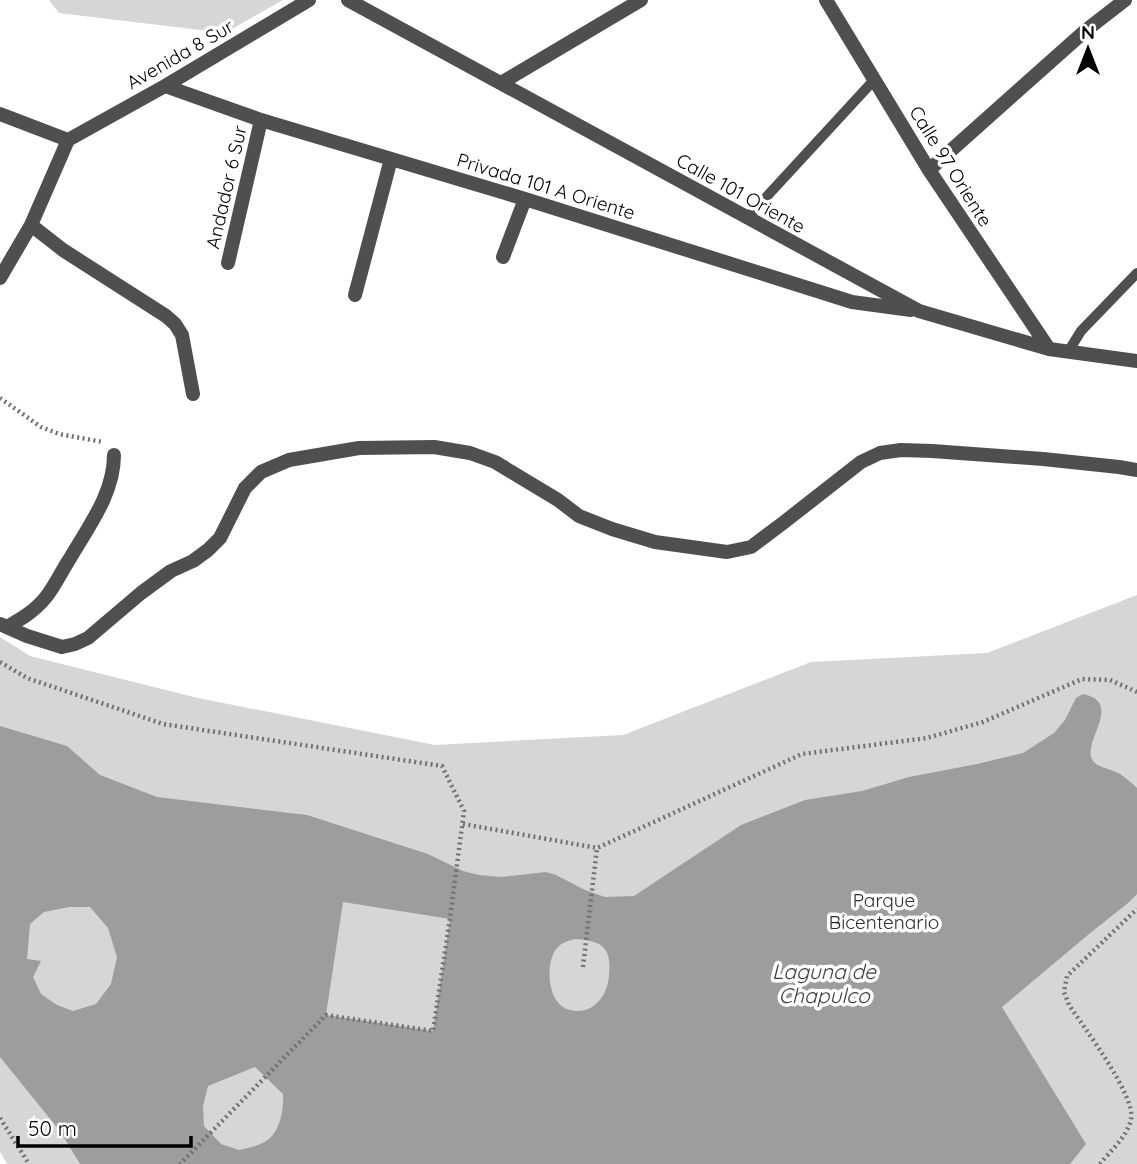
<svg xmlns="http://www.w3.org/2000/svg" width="1137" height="1164" font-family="Quicksand,sans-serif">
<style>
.green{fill:#d6d6d6}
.water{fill:#9d9d9d;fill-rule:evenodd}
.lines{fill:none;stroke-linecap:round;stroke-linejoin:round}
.path{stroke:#717171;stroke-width:4.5;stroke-dasharray:2 3.5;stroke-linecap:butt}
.lane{stroke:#4f4f4f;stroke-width:10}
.street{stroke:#4f4f4f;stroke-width:14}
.labels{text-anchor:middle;stroke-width:7;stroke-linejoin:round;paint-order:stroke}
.street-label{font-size:19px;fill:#000;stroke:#fff}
.park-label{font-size:19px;fill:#2d2d2d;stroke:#fff}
.water-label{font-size:21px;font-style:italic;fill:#3e3e3e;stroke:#fff}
</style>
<rect width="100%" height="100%" fill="#fff"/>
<path class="green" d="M49,0h234l-58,33 -166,-20z
M1137,595v569h-1130l-7,-12v-515l30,19 168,42 237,47 188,-10 188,-73 176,-9z"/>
<path class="water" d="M1083,694c44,9 -7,52 12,69 4,4 18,7 25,11 6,4 12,9 17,14v106l-9,9 -39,31 -87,73 84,137 -16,20h-990l-20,-33 -60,-74v-331l67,20 33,29 57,22 150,18 121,39 35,17 16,4 22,2 45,-5 10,3 29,15 20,7 29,-1 107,-71 64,-25 57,-9 47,-14 68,-13 46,-11 31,-20 11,-13 11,-22zM343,902l107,17 -17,112 -107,-16zM69,907h21l18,21 9,29 -6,27 -15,20 -23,7 -16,-6 -16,-11 -8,-17 8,-16 -14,-2 3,-35 14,-12zM575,939c26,2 37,7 34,36 -1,20 -16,41 -39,35 -4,-1 -10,-4 -13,-9 -10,-13 -11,-45 3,-56 4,-3 10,-5 15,-6zM255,1067l28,27c1,15 -3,39 -17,47 -7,5 -19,7 -27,9l-18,-6 -17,-18 -1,-20 5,-20z"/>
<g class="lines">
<path class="path" d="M0,398l41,29 18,7 44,8
M0,662l27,16 136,46 279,42 22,45 -14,107 -17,113 -107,-16 -146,149
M463,824l134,24 205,-94 125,-16 56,-16 99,-43 28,1 27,12
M583,967l14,-119
M0,1118l29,46
M1100,1164c10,-13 28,-28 31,-45 5,-23 -48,-93 -62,-114l-5,-13 3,-16 70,-67"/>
<path class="lane" d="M747,218l128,-139
M1068,352l13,-21 56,-58"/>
<path class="street" d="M348,0l571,311 130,38 88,12
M826,0l103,170 120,179
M501,83l140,-83
M165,86l96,34 264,79 327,103 59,8
M0,114l68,26
M68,140l97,-54 144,-86
M929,170l156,-139 40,-31
M31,225l32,25 103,66 9,8 7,11 11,59
M503,257l22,-58
M228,263l33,-143
M0,278l31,-53 37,-85
M355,295l36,-136
M0,624l27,12 35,11 13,-3 13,-6 53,-45 30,-22 22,-10 15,-11 12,-12 25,-50 16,-16 28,-12 70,-12 75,-1 36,6 25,9 63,38 21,16 33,13 43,13 72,10 24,-5 32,-24 78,-61 19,-9 21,-3 31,1 111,8 76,8 18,3
M7,627c14,-8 28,-16 39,-30 9,-11 15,-25 23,-37 19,-33 45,-66 45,-105"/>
</g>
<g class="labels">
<g class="street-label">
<text transform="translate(180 54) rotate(-30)" y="7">Avenida 8 Sur</text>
<text transform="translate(951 166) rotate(58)" y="7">Calle 97 Oriente</text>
<text transform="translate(546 186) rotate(17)" y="7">Privada 101 A Oriente</text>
<text transform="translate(226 187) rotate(-77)" y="7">Andador 6 Sur</text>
<text transform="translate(741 193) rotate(29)" y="7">Calle 101 Oriente</text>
</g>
<g class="park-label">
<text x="884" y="907">Parque<tspan x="884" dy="22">Bicentenario</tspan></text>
</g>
<g class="water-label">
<text x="824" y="979">Laguna de<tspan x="824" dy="24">Chapulco</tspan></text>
</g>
</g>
<g transform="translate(1088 49)" stroke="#ffffff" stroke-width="5" paint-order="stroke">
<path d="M0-5L12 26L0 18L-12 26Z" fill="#000000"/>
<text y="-10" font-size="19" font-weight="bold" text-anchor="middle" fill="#000000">N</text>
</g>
<path d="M18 1136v10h173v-10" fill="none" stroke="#000000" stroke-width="3.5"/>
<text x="28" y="1136" font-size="21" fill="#000000" stroke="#ffffff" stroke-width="5" paint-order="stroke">50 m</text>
</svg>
